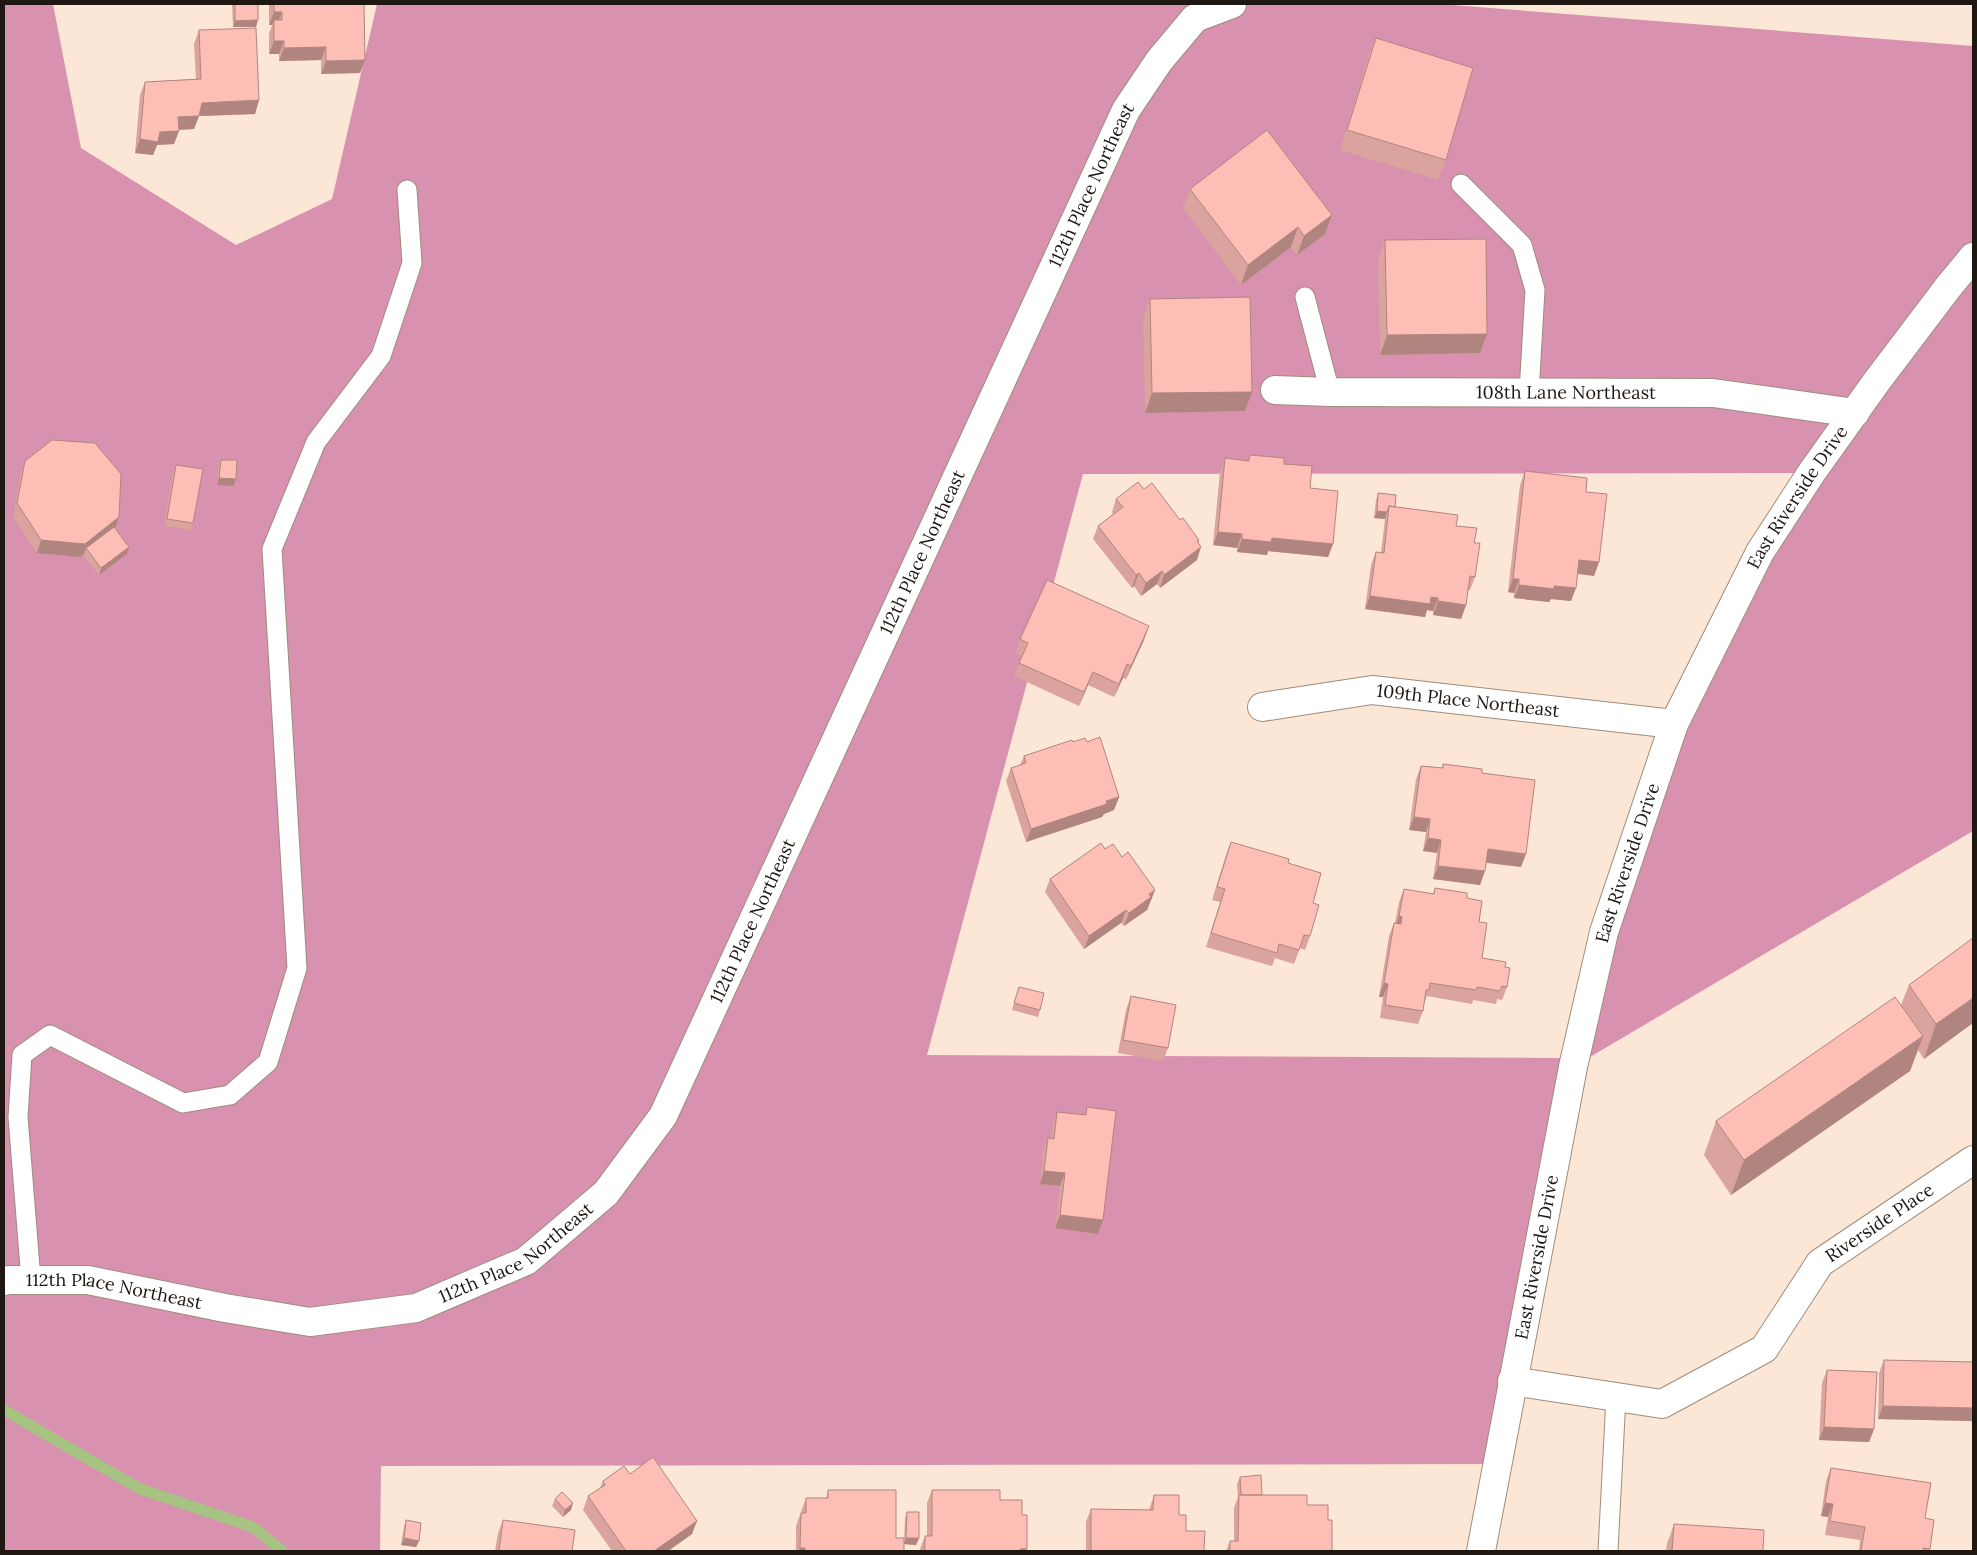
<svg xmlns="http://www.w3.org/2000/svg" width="1977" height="1555" font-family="Lora,serif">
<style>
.forest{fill:#d891ae}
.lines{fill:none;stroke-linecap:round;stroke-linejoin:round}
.stream{stroke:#a6c382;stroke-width:11}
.lane-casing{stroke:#9f8c7c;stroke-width:21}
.street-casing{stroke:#9f8c7c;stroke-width:30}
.secondary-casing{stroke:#9f8c7c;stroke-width:30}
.lane{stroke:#fff;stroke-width:19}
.street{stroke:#fff;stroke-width:28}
.secondary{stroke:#fff;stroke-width:28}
.wall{fill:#daa39d}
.shaded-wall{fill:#b1857f}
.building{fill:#fdbeb6;stroke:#b1857f}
.labels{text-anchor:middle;stroke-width:4;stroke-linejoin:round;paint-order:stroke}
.street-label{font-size:18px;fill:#1f1812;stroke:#fcf7f4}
</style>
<rect width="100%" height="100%" fill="#fce7d6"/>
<path class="forest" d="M4,4h49l28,144 155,97 96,-46 45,-195h1062l534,42v785l-400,236 101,-343 138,-251 -729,1 -156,581 640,3 -66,406 -1120,2 -1,85h-376z"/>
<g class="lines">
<path class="stream" d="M4,1410l136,79 113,38 29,24"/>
<g class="lane-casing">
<path id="lane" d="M1461,184l61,61 13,45 -6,103
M1305,297l25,95
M31,1280l-13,-163 4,-62 28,-20 133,68 47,-8 38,-33 29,-94 -25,-419 44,-107 65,-86 31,-93 -5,-73
M1608,1551l8,-154"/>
</g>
<g class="street-casing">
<g id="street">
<path id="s1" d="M1275,390l55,2 383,1 142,20"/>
<path id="s2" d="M1262,707l110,-17 302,34"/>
<path id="s3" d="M4,1281l5,-1h79l137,28 85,14 106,-14 110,-47 80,-68 57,-77 463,-1006 33,-49 36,-43 37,-14"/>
<path id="s4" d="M1512,1381l150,23 102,-55 56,-86 153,-103"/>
</g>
</g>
<g class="secondary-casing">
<g id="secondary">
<path id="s5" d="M1481,1551l92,-484 31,-135 70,-208 86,-172 52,-80 65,-91 72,-95 24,-29"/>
</g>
</g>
<use href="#lane" class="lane"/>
<use href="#street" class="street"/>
<use href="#secondary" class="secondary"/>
</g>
<path class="wall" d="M232,4h26l-2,23h-23z
M269,4h95l1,56 -5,13 -39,1v-14l-42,1v-7h-10v-20l3,-9h-3z
M199,30l60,70 -4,14 -56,2 -5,13 -15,1 -5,14 -17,1 -4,10 -18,-2 5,-58 5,-13 51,-3 -2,-35z
M1376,38l70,122 -8,20 -98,-30 28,-93z
M1190,189l142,26 -7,19 -28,21 -6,-8 -50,38 -58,-77z
M1385,240l102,94 -7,19 -100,2 -2,-95z
M1150,299l102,93 -7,19 -100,2 -2,-95z
M1250,455l34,9 26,24 23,56 -5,13 -60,-6 -1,4 -30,-3v-4l-24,-3 7,-73 5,-14 23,3z
M221,460l12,26 -16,-1 1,-19z
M25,461l94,56 -4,11 14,19 -2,7 -28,21 -16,-20 1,-1 -4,3 -43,-4 -24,-36 7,-43z
M176,465l17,58 -2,7 -27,-4 9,-54z
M1525,471l61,21 13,70 -5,14 -17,-2 -6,27 -20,-2 -2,3 -35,-4v-5l-6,-1 12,-107z
M1144,489l36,31 19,20 -1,3 -1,17 -37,28 -3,-4 -16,12 -7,-10 -2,2 -39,-49 5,-13 15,-12 -1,-2 4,-13z
M1378,493l17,14 61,19 18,17 1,34 -5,13h-2l-2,15 -5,14 -28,-4v-4l-6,-1 -2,7 -60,-8 6,-44 5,-13 5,1 4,-34 -11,-1 2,-18z
M1020,639l124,1 -18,39 -3,-1 -9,19 -26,-12 -9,21 -65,-30 8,-20 -6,-3z
M1073,742h14l32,55 -5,13 -10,4 -2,3 -76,25 -20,-61 5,-13 9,-3 4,-9z
M1443,764l39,9 39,94 -35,-4 -6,22 -47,-6 4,-26 -14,-2 3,-19 -17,-2 7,-51 5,-13 21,2z
M1231,842l57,21 25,40 -3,33 -5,14 -5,-2 -6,16 -19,-6 -3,8 -66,-19 14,-45 -8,-2 14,-45z
M1122,857l33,33 -5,13 -3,7 -23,16 -3,-3 -37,26 -39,-57 5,-13z
M1435,888l32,10 12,24 3,36 23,9 2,20 -5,13 -5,-1 -1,5 -23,-4 -1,4 -45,-8 -3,7 -1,8 -5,13 -38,-6 3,-21h-4l10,-61 5,-13h1l4,-21 5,-13 29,5z
M1973,938l-49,121 -6,-9 -8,21 -179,124 -27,-40 12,-34 185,-116 8,-20z
M1019,987l21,23 -2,7 -26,-7z
M1131,996l37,52 -5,13 -45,-8 8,-43z
M1087,1107l11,127 -43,-6 5,-42 -20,-2 3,-33 5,-13 3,1 2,-14 4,-13 27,3z
M1884,1360l87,2 2,59 -95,-2 1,-46z
M1827,1370l47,59 -5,13 -50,-2 3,-57z
M1831,1468l94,50 5,31 -1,2h-70l1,-11 -35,-5 3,-18 -7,-1 5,-35z
M630,1474l62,60 -24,17h-56l-29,-41 5,-14 12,-8 3,-7z
M1240,1477l22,18 45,10 21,15 4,31h-106l4,-10h4v-33l4,-11 -1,-13z
M828,1490l68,48 8,13h-108v-25l10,-28h20z
M932,1490l68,10 22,15 4,36h-106v-2l5,-13h2v-33z
M1154,1495l25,20 7,16 18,20h-118v-29l5,-13 58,1z
M555,1499l16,11 -8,7 -11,-11z
M907,1512l12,26 -3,7 -12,-1 1,-26z
M406,1520l13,21 -3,6 -15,-2 3,-18z
M503,1520l69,31h-77l3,-18z
M1674,1524l89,27h-97l1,-7z"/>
<path class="shaded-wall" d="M274,12h8l-5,13 -3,-5 -2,5h-3z
M258,20l-2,7h-23l2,-6z
M274,41h10l-5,13h-10z
M326,47l-5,13 -42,1 5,-13z
M365,60l-5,13 -39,1 5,-13z
M259,100l-4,14 -56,2 -5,13 -21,1 5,-13 24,-14z
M179,131l-5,13 -17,1 -4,10 -18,-2 5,-14 20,-7z
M1332,215l-7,19 -28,21 7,-19z
M1298,227l-7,20 -50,38 7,-20z
M1487,334l-7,19 -100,2 7,-20z
M1252,392l-7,19 -100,2 7,-20z
M219,478l17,1 -3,7 -16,-1z
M1377,511l10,1 -2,7 -11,-1z
M119,517l-5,14 -28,17 -2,6 -4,3 -43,-4 4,-13z
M1218,532l24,2 -5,14 -24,-3z
M1272,538l61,6 -5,13 -60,-6 -1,4 -30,-3 5,-13z
M1199,540l-4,11 6,-4 -4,13 -37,28 4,-13z
M129,547l-2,7 -28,21 2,-7z
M1579,560l20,2 -5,14 -20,-3z
M1162,571l-5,13 -16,12 5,-13z
M1139,573l-5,13 -2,2 4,-13z
M1513,579h6l-5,14 -6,-1z
M1519,585l35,1 22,2 -5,13 -20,-2 -2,3 -35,-4z
M1370,596l61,1 7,1 -5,13 -6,-1 -2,7 -60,-8z
M1438,601l28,4 -5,14 -28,-4z
M1149,626l-5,14 -18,39 5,-13z
M1127,664l-4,14 -9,19 5,-13z
M1093,672l-5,13 -9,21 5,-14z
M1119,797l-5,13 -10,4 -2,3 -76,25 5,-13z
M1414,817l16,2 -4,13 -17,-2z
M1428,838l13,2 -4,13 -14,-2z
M1488,849l38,5 -5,13 -38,-5z
M1438,866l47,5 -5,14 -47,-6z
M1155,890l-8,20 -23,16 5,-13z
M1126,910l-5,13 -37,26 5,-13z
M1399,916l3,1 -4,13h-4z
M1384,983l4,1 -5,13h-4z
M1973,998v25l-49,36 12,-35z
M1923,1036l-13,35 -179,124 13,-35z
M1044,1171l21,2 -5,13 -20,-2z
M1060,1215l43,5 -5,14 -43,-6z
M1883,1406l90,2v13l-95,-2z
M1824,1427l50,2 -5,13 -50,-2z
M573,1503l-2,7 -8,7 2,-7z
M1825,1503l8,1 -5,13 -7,-1z
M697,1521l-5,13 -24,17h-14z
M404,1538l15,3 -3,6 -15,-2z
M906,1538h13l-3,7 -12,-1z
M800,1548h5l-1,3h-5z
M1020,1549h7l-1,2h-6z"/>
<path class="building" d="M235,4h23v16l-23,1z
M274,4h90l1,56 -39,1v-14l-42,1v-7h-10v-21h8v-8h-8z
M256,28l3,72 -57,3 -3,13 -21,1 1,14 -19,1 -2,10 -18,-3 5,-57 56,-3 -2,-49z
M1376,38l97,30 -27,92 -99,-30z
M1267,130l65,85 -28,21 -6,-9 -50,38 -58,-76z
M1486,239l1,95 -100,1 -2,-95z
M1250,297l2,95 -100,1 -2,-94z
M52,440l43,3 26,31 -2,43 -34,27 -44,-4 -24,-37 8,-42z
M1250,455l34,3v6l28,2 -2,22 28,3 -5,53 -61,-6 -1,4 -29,-3v-5l-24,-2 7,-74 24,3z
M221,460h16l-1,19 -17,-1z
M176,465l27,4 -10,54 -26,-4z
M1525,471l62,7 -1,14 21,2 -8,68 -20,-2 -3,28 -22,-2v3l-35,-4v-6h-6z
M1138,482l6,7 8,-6 28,37 3,-2 16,22 -2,1 4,6 -37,28 -2,-4 -16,12 -7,-10 -3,2 -38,-49 25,-19 -7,-8z
M1378,493l18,2 -1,12 -6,-1 -2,6 -10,-1z
M1389,506l69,9 -2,11 21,2 -3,15h6l-5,34 -5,-1 -4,29 -28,-4v-3l-7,-1 -1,7 -60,-8 6,-44 8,1z
M114,527l15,20 -28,21 -15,-20z
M1047,580l102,46 -18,40 -4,-2 -8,20 -26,-12 -9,20 -65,-29 9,-20 -8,-4z
M1100,737l19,60 -13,4 1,3 -76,25 -20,-61 15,-5 -2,-7 48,-16 1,2 12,-4 2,4z
M1443,764l39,5v4l53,7 -9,74 -38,-5 -3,22 -47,-5 3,-26 -13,-2 2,-19 -16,-2 7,-51 22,2z
M1231,842l58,17 -1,4 33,10 -8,30 6,2 -9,31 -6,-1 -5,15 -20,-6 -2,9 -66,-20 14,-44 -8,-2z
M1101,843l4,6 8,-5 9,13 6,-5 27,38 -6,4 2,3 -22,16 -3,-3 -37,26 -39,-57z
M1435,888l32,5v5l15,3 -3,21 8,1 -5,35 24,4 -1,5 5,1 -3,19 -5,-1 -2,5 -23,-4 -1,3 -46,-7 -1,7h-3l-3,21 -38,-6 3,-21 -4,-1 10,-60 7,1 1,-7 -3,-1 5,-27 30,5z
M1973,938v60l-37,26 -27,-39z
M1019,987l25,6 -4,17 -26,-7z
M1131,996l45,9 -8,43 -45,-8z
M1895,997l28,39 -179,124 -28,-39z
M1087,1107l29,4 -13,109 -43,-5 5,-42 -21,-2 4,-33 6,1 3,-27 29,3z
M1884,1360l87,2 2,-2v48l-90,-2z
M1827,1370l50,2 -3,57 -50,-2z
M653,1457l44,64 -43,30h-28l-38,-55 17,-11 -2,-4 21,-15 6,8z
M1831,1468l100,15 -6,35 9,2 -4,29 -7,-1v3h-62l4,-24 -35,-6 3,-17 -8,-1z
M1261,1475l1,20h-21l-1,-18z
M828,1490h68v48h8v13h-99v-3h-5l1,-35h5v-15h22z
M932,1490h68v10h22v15h5v34h-7v2h-95v-15h7z
M562,1492l11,11 -8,7 -10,-11z
M1154,1495h25v20h7v16h19l-1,20h-113v-42l62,1z
M1239,1495h68v10h21v15h4v31h-102v-10h8z
M907,1512h12v26h-13z
M406,1520l15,3 -2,18 -15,-3z
M503,1520l72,10 -3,21h-73z
M1674,1524l90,6 -1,21h-91z"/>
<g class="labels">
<g class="street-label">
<text dy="6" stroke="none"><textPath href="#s3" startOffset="1762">112th Place Northeast</textPath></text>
<text dy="6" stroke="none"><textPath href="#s1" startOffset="291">108th Lane Northeast</textPath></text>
<text dy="6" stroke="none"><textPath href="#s5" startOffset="1109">East Riverside Drive</textPath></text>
<text dy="6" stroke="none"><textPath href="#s3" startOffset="1358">112th Place Northeast</textPath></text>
<text dy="6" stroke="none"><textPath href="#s2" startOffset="208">109th Place Northeast</textPath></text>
<text dy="6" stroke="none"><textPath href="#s5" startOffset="704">East Riverside Drive</textPath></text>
<text dy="6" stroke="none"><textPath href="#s3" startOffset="952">112th Place Northeast</textPath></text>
<text dy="6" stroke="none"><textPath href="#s4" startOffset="442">Riverside Place</textPath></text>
<text dy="6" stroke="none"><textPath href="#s3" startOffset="532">112th Place Northeast</textPath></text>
<text dy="6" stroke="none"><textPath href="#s5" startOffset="299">East Riverside Drive</textPath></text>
<text dy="6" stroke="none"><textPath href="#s3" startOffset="111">112th Place Northeast</textPath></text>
</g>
</g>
<rect width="1977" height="1555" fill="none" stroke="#1f1812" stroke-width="10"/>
</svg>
